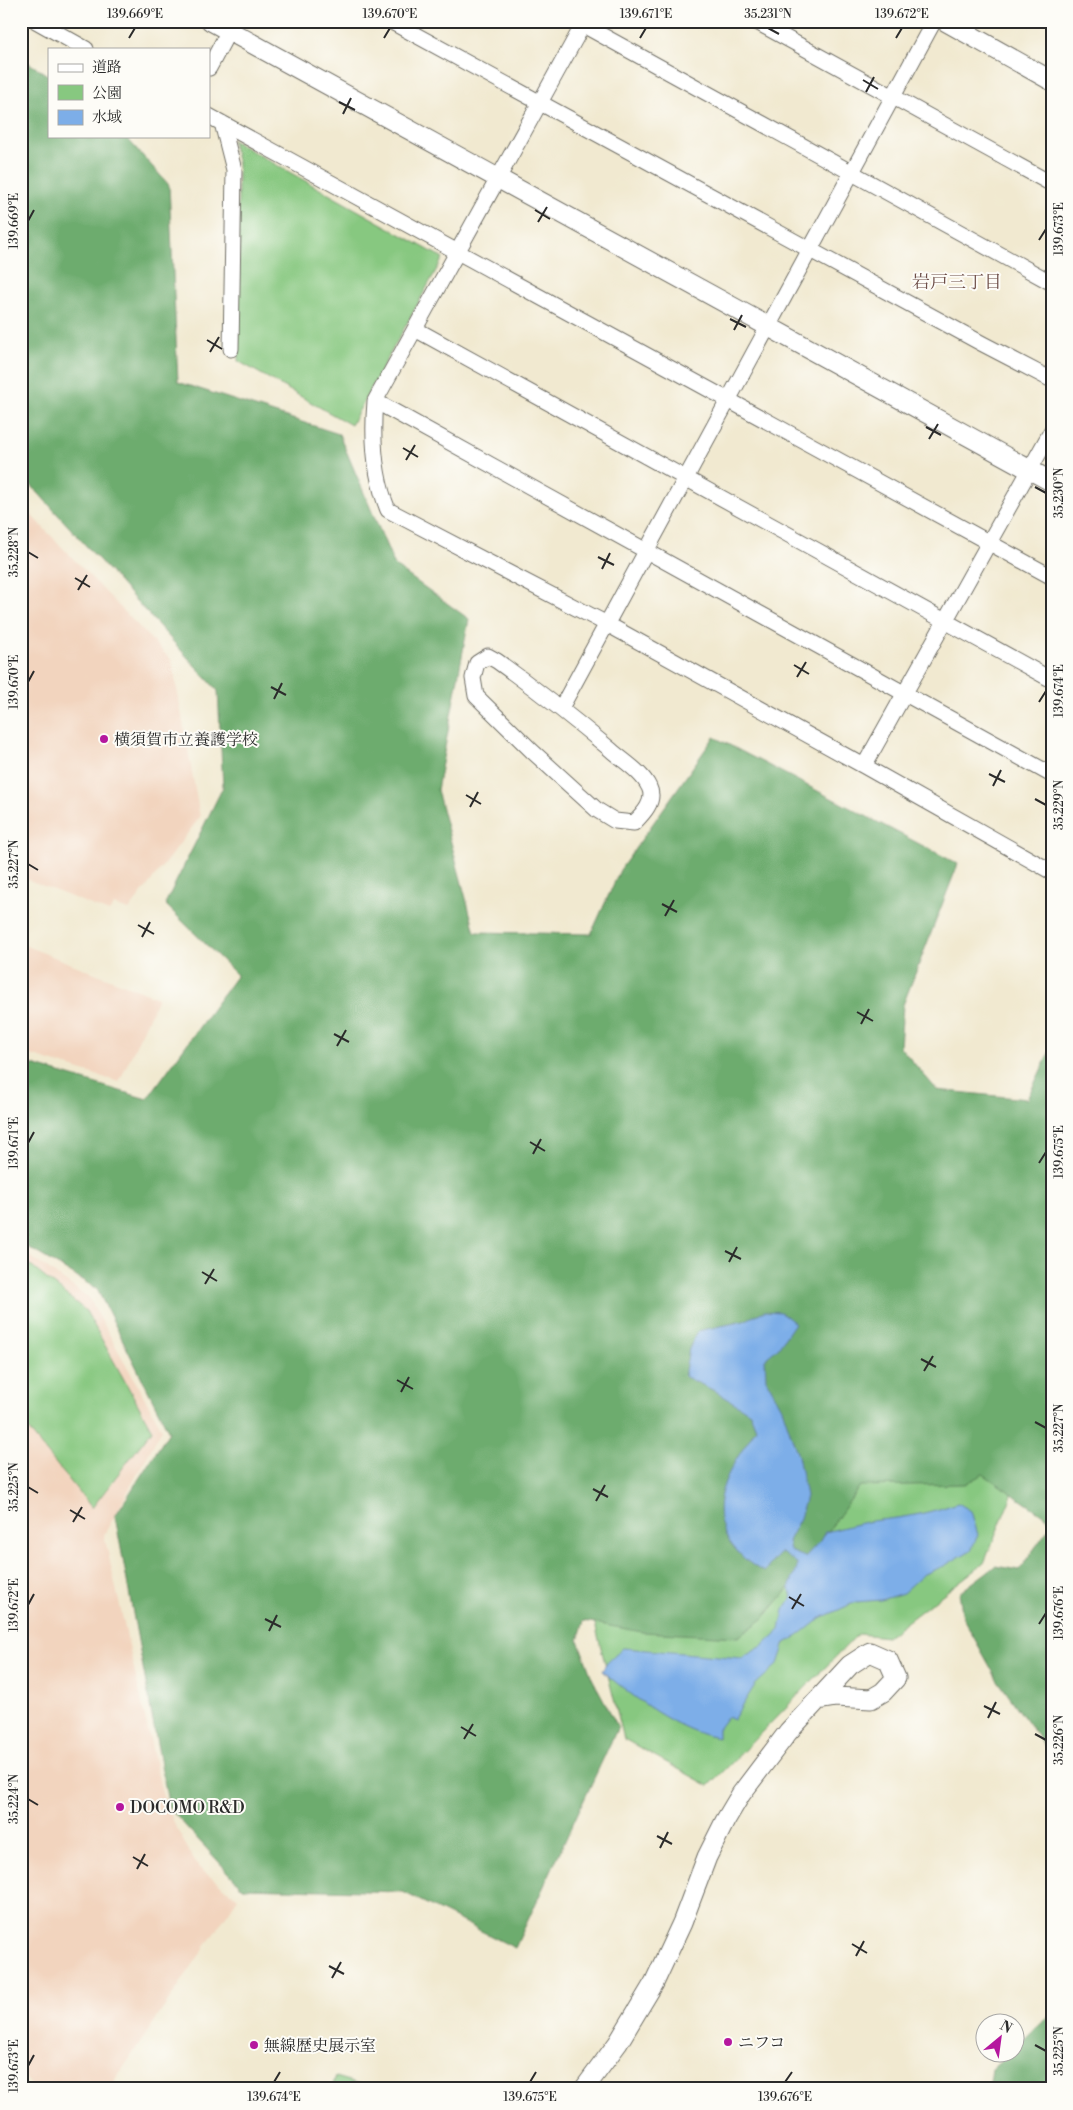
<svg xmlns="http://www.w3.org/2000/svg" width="1073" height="2110" font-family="'Libre Bodoni','Noto Serif JP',serif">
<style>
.built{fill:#f2d4be}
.green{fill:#87c880;stroke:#597a56}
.forest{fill:#6dac6e;stroke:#4c6c4c}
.water{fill:#7daee8;stroke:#546c8a}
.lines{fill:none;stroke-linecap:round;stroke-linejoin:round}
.minor-casing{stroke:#706e65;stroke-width:17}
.tertiary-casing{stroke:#706e65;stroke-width:21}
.minor{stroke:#fff;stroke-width:15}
.tertiary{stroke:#fff;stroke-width:19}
.ticks{fill:none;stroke:#2b2b2b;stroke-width:2}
.poi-dot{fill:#b5179e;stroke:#fdfcf7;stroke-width:2}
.labels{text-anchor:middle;stroke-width:4;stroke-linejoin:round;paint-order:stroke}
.poi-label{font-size:16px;fill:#2b2b2b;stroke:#fdfcf7;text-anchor:start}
.neighbourhood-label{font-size:18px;fill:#6d4e48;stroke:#fdfcf7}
.neatline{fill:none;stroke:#2b2b2b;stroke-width:2}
.ticks-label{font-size:12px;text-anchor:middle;fill:#2b2b2b}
</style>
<rect width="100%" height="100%" fill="#fdfcf7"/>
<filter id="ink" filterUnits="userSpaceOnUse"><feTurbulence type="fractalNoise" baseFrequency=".02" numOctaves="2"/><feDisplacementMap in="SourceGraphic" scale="10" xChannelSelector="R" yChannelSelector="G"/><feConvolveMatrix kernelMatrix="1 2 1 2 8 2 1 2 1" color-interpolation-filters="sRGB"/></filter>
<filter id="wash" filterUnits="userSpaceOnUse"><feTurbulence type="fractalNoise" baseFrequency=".0096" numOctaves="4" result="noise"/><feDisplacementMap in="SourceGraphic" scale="20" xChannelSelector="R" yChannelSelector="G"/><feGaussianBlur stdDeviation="1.12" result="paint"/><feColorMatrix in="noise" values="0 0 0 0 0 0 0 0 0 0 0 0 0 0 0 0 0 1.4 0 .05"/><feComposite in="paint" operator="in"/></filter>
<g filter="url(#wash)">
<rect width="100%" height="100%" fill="#f1e9d0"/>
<path class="built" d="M27,511l145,150 28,156 -71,93 -15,-5 -5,7 -88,-35v-359z
M21,944l137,54 -39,84 -98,-30z
M21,1250l68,48 73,131 -58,106 58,258 14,35 23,40 39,30 -129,191h-74l-14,-15z"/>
<path class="green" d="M232,140l211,118 -92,167 -113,-64v-197z
M299,1234l722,239 -37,90 -97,74 -29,-3 -149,152 -85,-47 -31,-123z
M21,1258l65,53 66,119 -60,78 -71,-87z
M336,2077l41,12h-46z"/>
<path class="forest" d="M21,58l28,18v60h76l44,49 9,197 161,52 56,132 74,53 -32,171 38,142 116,2 29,-64 94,-133 244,127 -55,141 -3,42 37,43 90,9 25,-52v474l-69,-47 -18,10 -105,2 -71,102 -26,31 -25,18 -96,-5 -58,-11 -6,19 14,38 26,49 -103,221 -112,-56 -160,-4 -74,-80 -54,-292 54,-84 -72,-143 -76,-46v-171l5,-9 121,36 90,-124 -72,-71 58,-117 -5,-96 -197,-217z
M1052,1524v233l-55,-78 -34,-61 -4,-25 36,-27 24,4z
M1052,2012v77h-63l3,-20 18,-16 6,-1v-5z"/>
<path class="water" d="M764,1311l17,1 14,11 -17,25 -13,11 1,20 16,29 16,48 8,40 -6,22 -12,23 2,10 15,6 15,-16 5,-9c18,-4 36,-10 54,-12 30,-3 50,-7 79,-17l13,8 7,24 -7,15 -27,16 -20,8 -21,19 -22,7 -25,2 -35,16 -23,18 -13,7 -7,21 -23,21 -22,35 -6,-3 -9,12v9c-43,-8 -83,-40 -116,-67l5,-8 16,-15 119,10 22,-13 16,-15 4,-20 8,-13 -3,-9 9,-23 -17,-13 -17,20c-15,-8 -25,-17 -35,-31 -26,-41 6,-78 27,-113l-6,-15 -33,-21 -33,-16 5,-27 9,-18 46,-10z"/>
</g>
<g filter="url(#ink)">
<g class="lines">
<g class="minor-casing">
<path id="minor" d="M36,21l50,28
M390,21l591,322 71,37
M576,21l476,262
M585,21l-210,380c-3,36 -1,75 13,109l219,114 257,142 188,106
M755,21l297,163
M209,68l25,-47
M209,116l843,461
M222,123l12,47 -3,179
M415,329l637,351
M375,401l677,374
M488,656l9,5c39,28 77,58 114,89 12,11 31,22 38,37 7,14 -6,27 -15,36l-19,-2 -18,-11 -65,-59 -56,-55 -3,-18 4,-15z
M561,708l373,-687
M864,766l188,-336"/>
</g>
<g class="tertiary-casing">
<path id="tertiary" d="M211,21l841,461
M945,21l107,60
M584,2089l34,-46 36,-60 28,-60 25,-66 18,-36 16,-27 47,-62 62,-67 20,-13 18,8 8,18 -13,14 -12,7 -35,-2 -18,3"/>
</g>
<use href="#minor" class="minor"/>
<use href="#tertiary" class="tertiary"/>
</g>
</g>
<path class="ticks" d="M768,28l11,6M129,38l6,-10M384,38l6,-10M640,38l6,-10M896,38l6,-10M863,80l15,9M866,92l8,-15M339,102l16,8M343,114l8,-16M535,210l15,9M28,221l6,-11M538,222l9,-15M1039,240l7,-11M730,319l16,8M734,330l8,-15M207,340l15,9M210,352l9,-15M926,427l15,8M929,439l9,-15M403,448l15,9M406,460l9,-15M1035,487l11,6M28,552l10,6M598,557l16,8M602,569l8,-16M75,578l15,9M78,590l9,-15M794,665l15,9M797,677l9,-15M28,682l6,-11M271,687l15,8M274,699l8,-16M1039,702l7,-11M989,774l16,8M993,786l8,-16M466,795l15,9M1035,799l11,6M470,807l8,-15M28,864l10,6M662,904l15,8M665,916l9,-16M138,925l16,9M142,937l8,-15M857,1012l16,9M861,1024l8,-15M334,1034l15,8M337,1046l9,-16M530,1142l15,9M28,1143l6,-11M533,1154l8,-15M1039,1163l7,-11M725,1251l16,8M729,1262l8,-15M202,1272l15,9M205,1284l9,-15M921,1359l15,8M924,1371l9,-15M397,1380l16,9M401,1392l8,-15M1035,1422l11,6M28,1487l10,6M593,1489l15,8M596,1501l9,-16M70,1510l15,9M73,1522l9,-15M789,1597l15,9M28,1605l6,-11M792,1609l9,-15M265,1619l16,8M1039,1624l7,-11M269,1631l8,-16M984,1706l16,8M988,1718l8,-16M461,1727l15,9M1035,1734l11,6M464,1739l9,-15M28,1799l10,6M657,1836l15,8M660,1848l8,-16M133,1857l15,9M137,1869l8,-15M852,1944l15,9M856,1956l8,-15M329,1966l15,8M332,1978l9,-16M1035,2045l11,6M28,2066l6,-11M274,2082l6,-10M530,2082l6,-10M785,2082l7,-10"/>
<g class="poi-dot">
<circle cx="104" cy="739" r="5"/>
<circle cx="120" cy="1807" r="5"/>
<circle cx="728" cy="2042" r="5"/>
<circle cx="254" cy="2045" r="5"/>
</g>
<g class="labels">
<g class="poi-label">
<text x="114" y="745">横須賀市立養護学校</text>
<text x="130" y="1813">DOCOMO R&amp;D</text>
<text x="738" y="2048">ニフコ</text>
<text x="264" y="2051">無線歴史展示室</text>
</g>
<g class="neighbourhood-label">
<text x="957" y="288">岩戸三丁目</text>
</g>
</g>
<rect width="1073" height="2110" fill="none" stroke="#fdfcf7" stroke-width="55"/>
<rect x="48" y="48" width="162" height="90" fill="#fdfcf7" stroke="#a9a8a5"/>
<rect x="58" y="64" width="25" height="8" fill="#ffffff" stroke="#a9a8a5"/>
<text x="92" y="72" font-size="15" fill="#2b2b2b">道路</text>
<rect x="58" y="85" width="25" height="15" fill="#87c880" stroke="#a9a8a5"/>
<text x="92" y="98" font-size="15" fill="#2b2b2b">公園</text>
<rect x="58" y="110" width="25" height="15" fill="#7daee8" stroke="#a9a8a5"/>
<text x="92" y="122" font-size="15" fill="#2b2b2b">水域</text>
<g transform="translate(1000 2038) rotate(29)"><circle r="24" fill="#fdfcf7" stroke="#a9a8a5"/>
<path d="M0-4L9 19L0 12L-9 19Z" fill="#b5179e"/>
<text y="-8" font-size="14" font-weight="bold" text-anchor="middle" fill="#2b2b2b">N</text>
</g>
<rect x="28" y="28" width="1018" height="2054" class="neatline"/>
<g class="ticks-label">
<text x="135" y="18">139.669°E</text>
<text x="390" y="18">139.670°E</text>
<text x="646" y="18">139.671°E</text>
<text x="768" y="18">35.231°N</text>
<text x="902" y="18">139.672°E</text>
<text transform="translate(14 221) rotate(-90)" y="4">139.669°E</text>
<text transform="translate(1059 229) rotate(-90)" y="4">139.673°E</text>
<text transform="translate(1059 493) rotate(-90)" y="4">35.230°N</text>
<text transform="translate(14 552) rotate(-90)" y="4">35.228°N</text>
<text transform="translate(14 682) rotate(-90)" y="4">139.670°E</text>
<text transform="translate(1059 691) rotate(-90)" y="4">139.674°E</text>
<text transform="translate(1059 805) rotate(-90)" y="4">35.229°N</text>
<text transform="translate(14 864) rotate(-90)" y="4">35.227°N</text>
<text transform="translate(14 1143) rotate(-90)" y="4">139.671°E</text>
<text transform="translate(1059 1152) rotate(-90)" y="4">139.675°E</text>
<text transform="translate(1059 1428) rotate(-90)" y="4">35.227°N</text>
<text transform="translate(14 1487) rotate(-90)" y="4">35.225°N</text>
<text transform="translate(14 1605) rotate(-90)" y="4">139.672°E</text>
<text transform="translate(1059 1613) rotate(-90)" y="4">139.676°E</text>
<text transform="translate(1059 1740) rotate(-90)" y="4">35.226°N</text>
<text transform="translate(14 1799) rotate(-90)" y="4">35.224°N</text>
<text transform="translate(1059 2051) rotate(-90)" y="4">35.225°N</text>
<text transform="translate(14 2066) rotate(-90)" y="4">139.673°E</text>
<text x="274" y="2101">139.674°E</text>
<text x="530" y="2101">139.675°E</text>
<text x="785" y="2101">139.676°E</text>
</g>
</svg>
